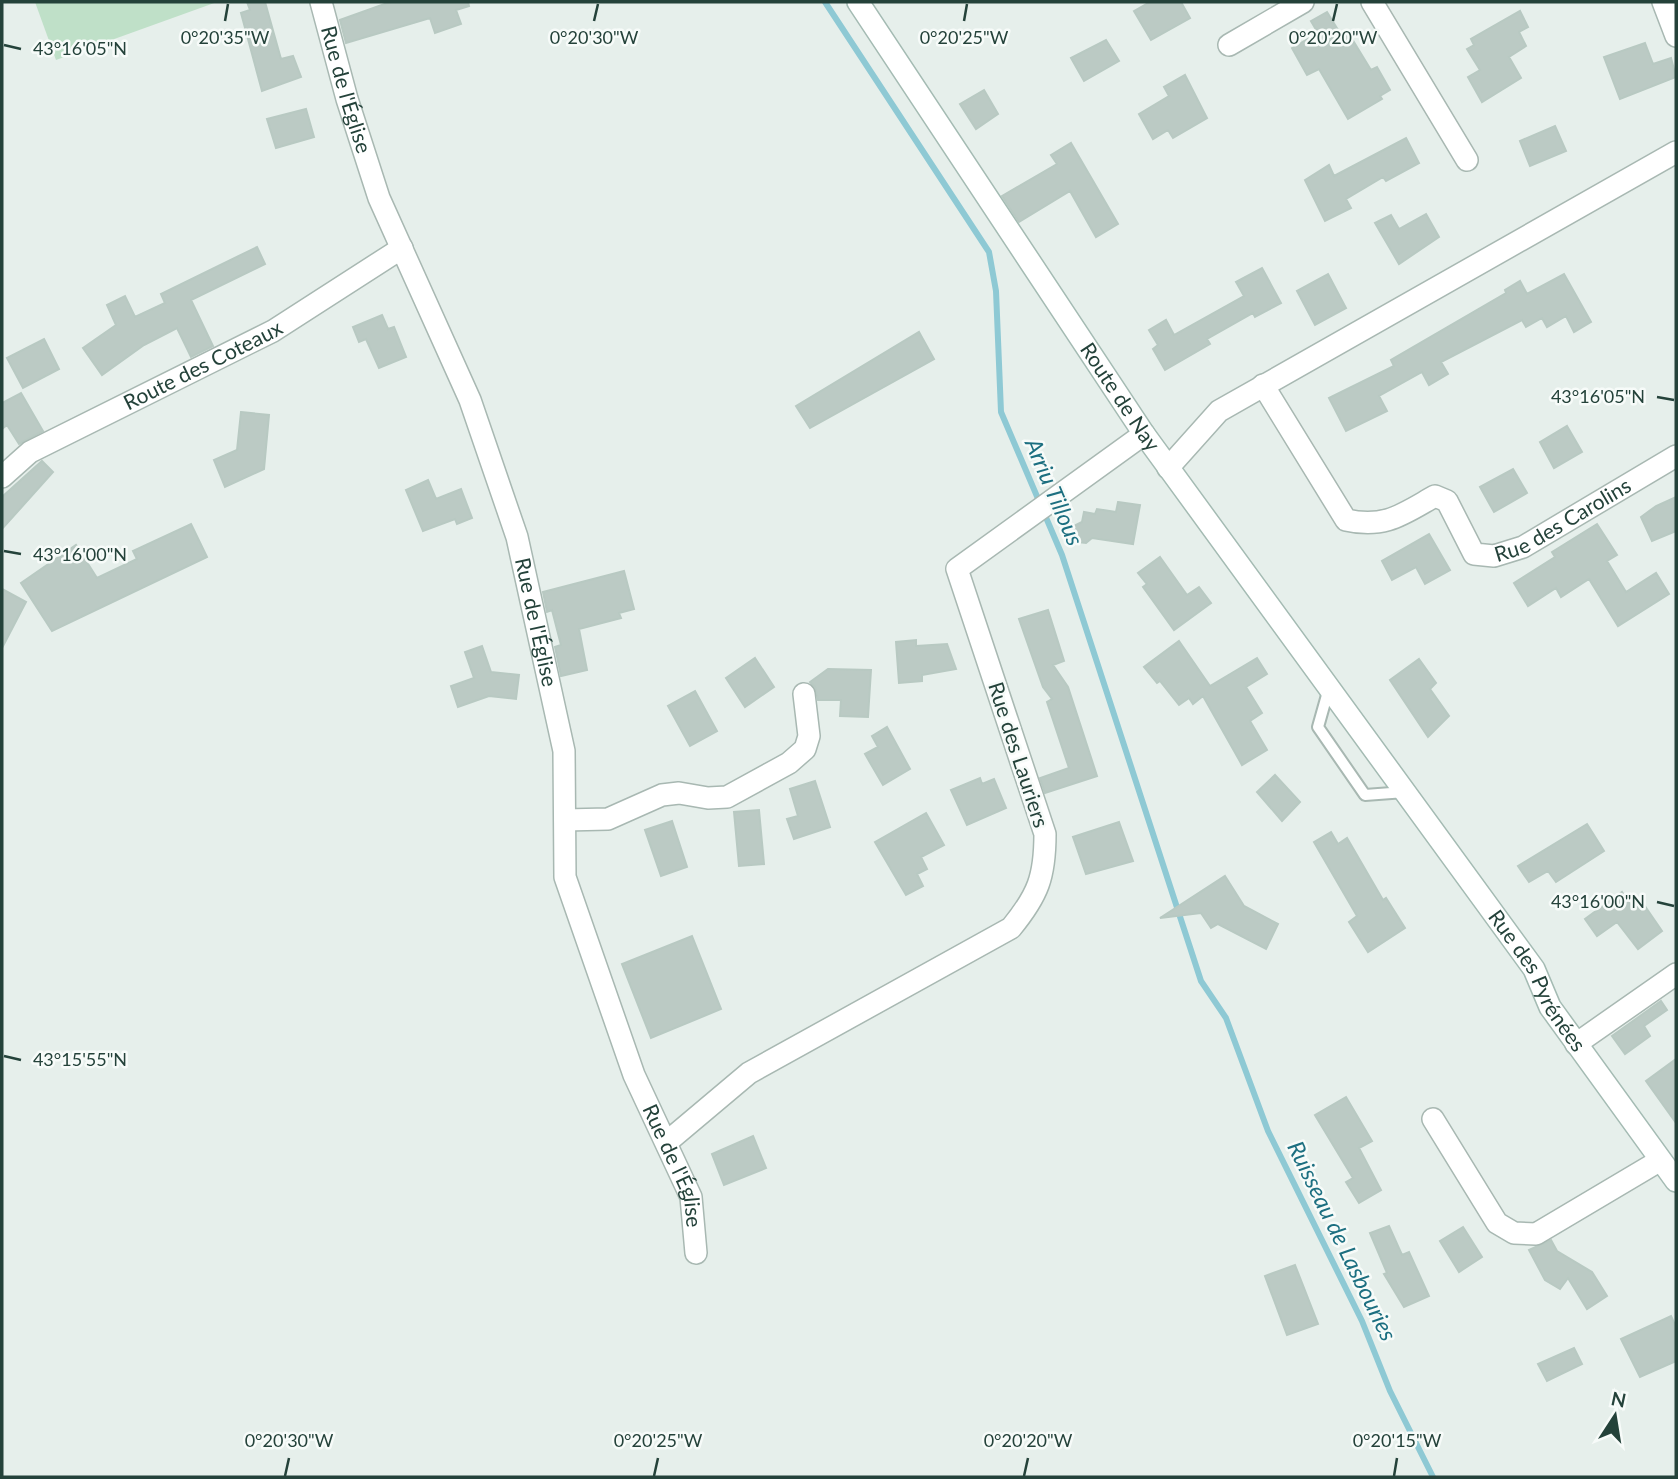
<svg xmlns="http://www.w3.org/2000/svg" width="1678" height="1479" font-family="Lato,sans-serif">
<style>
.green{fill:#bfe0c8}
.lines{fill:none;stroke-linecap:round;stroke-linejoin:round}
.stream{stroke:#8ec9d4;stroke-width:6}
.building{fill:#bbcac4;stroke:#b8c9c2;stroke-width:2}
.service-casing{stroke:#a8b8b2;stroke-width:14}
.minor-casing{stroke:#a8b8b2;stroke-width:24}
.secondary-casing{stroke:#a4bbb3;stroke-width:24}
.service{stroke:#fff;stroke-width:10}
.minor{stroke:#fff;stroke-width:21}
.secondary{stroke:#fff;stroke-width:21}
.ticks{fill:none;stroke:#24423a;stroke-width:2.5}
.labels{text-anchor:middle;stroke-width:5;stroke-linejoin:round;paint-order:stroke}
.street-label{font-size:21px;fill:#24423a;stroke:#f7fbf9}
.water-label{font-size:23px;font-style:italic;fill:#1c6f80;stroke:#f7fbf9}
.ticks-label{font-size:18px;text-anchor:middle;fill:#24423a;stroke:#f7fbf9;stroke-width:5;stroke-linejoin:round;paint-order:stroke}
</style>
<rect width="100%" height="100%" fill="#e6efeb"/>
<path class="green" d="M35,2h182l-161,58z"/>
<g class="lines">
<path class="stream" d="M825,2l164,250 7,39 5,121 61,143 139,426 25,37 42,113 94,190 28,70 43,86"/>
</g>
<path class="building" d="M247,2h18l16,57 12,-3 8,21 -39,14 -21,-78 9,-3z
M390,2h78l1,4 -13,4 5,14 -26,9 -5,-15 -84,25 -6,-23z
M1150,2h31l9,16 -39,22 -17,-29z
M1520,11l8,16 -9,5 7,14 -17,11 12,21 -39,24 -14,-25 12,-7 -13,-21 7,-4 -3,-6z
M1327,12l16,26 6,-4 22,36 6,-3 13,23 -10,6 2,3 -34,20 -29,-50 -12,6 -15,-27 26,-15 -7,-12z
M1106,40l13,21 -35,20 -13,-23z
M1645,43l8,21 18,-6 5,19 -56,22 -16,-42z
M1185,75l22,43 -34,20 -5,-8 -15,9 -14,-25 30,-18 -5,-9z
M984,90l14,24 -22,15 -16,-25z
M306,109l8,28 -38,11 -9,-29z
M1555,126l11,25 -36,15 -10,-25z
M1406,138l13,25 -33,18 -3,-4 -37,22 5,9 -26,13 -20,-41 24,-15 5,11z
M1071,143l47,81 -22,13 -26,-46 -51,31 -17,-26 55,-32 -6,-9z
M1426,214l13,23 -40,27 -24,-41 16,-8 8,14z
M257,247l8,17 -74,36 22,46 -22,11 -14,-29 -33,17 -42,30 -19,-27 33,-23 -9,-20 18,-9 10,21 30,-14 -4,-9z
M1262,268l19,35 -26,14 -2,-4 -46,26 3,5 -45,26 -12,-21 5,-4 -9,-15 17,-10 8,15 70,-39 -8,-14z
M1328,274l18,34 -31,17 -18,-34z
M1564,274l27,48 -17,10 -8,-16 -19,11 -5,-9 -16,9 -4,-7 -81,42 7,12 -19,11 -7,-13 -43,24 8,15 -41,20 -17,-33 65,-32 -3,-6 115,-67 -1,-3 15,-9 7,13z
M382,315l6,14 6,-2 12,30 -27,11 -13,-29 -7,3 -6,-15z
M919,332l15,27 -124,69 -14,-22z
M44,339l15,30 -36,19 -16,-30z
M21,393l22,38 -24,13 -12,-19 -5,4v-26z
M241,412l28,3 -5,54 -39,18 -11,-27 23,-10z
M1567,426l15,26 -28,16 -14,-26z
M42,461l11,11 -51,57v-32z
M1513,469l14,24 -33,19 -14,-25z
M428,480l8,19 25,-10 11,29 -15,6 -2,-5 -32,12 -17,-41z
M1676,497v34l-24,10 -11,-24 15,-11z
M1118,502l22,3 -7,39 -41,-6 -6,5 -8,-1 -5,-8 1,-8 8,-4 2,-10 11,2 2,-5 19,3z
M191,524l16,33 -155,74 -31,-48 55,-38 21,33 40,-19 -4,-8z
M1597,524l20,31 -10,6 19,31 30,-19 13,21 -51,32 -29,-47 -28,18 -5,-9 -28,18 -14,-23 41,-26 -3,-5z
M1429,534l21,36 -25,14 -9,-17 -24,13 -10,-19z
M1160,557l27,38 12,-8 12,16 -37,27 -31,-43 4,-3 -9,-11z
M624,571l10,38 -15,4 2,5 -42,11 8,41 -26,6 -6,-29 6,-2 -9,-35 -5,2 -4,-20z
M2,589l24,13 -24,46z
M1048,610l16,51 -11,4 15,22 29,89 -52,17 -5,-15 29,-10 -22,-66 5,-3 -9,-12 -24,-68z
M916,640v6l31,-2 9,25 -34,6v6l-23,2 -3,-41z
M1179,641l31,45 47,-28 10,16 -21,13 16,26 -12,8 17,29 -25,15 -39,-69 -10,8 -4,-6 -10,7 -19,-24 -3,2 -13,-16z
M482,646l9,26 28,3 -3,24 -27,-3 -31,11 -7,-21 23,-8 -9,-26z
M755,658l19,29 -29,20 -19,-29z
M1419,659l17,24 -6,6 19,27 -21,21 -38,-57z
M828,669l43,1 -3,47 -28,-1 1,-16h-23l-3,-13 -5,-5z
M695,691l22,40 -27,15 -22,-40z
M887,727l23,42 -27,16 -18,-31 13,-7 -6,-11z
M1275,775l25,27 -18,19 -25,-29z
M980,778l2,6 12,-5 12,29 -39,17 -16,-35z
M815,781l15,46 -36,12 -7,-20 11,-3 -8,-27z
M759,810l5,54 -25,2 -5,-54z
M926,813l18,32 -23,12 6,12 -10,5 6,12 -17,9 -31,-53z
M672,821l15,46 -26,9 -16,-46z
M1119,822l14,39 -47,13 -13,-37z
M1587,824l17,27 -48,31 -8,-11 -19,11 -11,-16z
M1331,832l7,12 9,-6 36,62 3,-2 19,30 -37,24 -19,-30 8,-6 -43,-74z
M1225,876l19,30 34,18 -12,25 -48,-25 -7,4 -10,-15 -41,5z
M1622,892l11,16 9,-6 20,29 -24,18 -21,-27 -20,14 -12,-17z
M692,936l29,73 -70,29 -29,-74z
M1661,1001l6,9 -23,16 6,10 -25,18 -13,-18z
M1676,1059v64l-30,-42z
M1346,1097l26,44 -13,7 22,42 -22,13 -13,-21 7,-4 -38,-63z
M753,1136l13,32 -42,17 -12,-31z
M1389,1226l13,29 7,-3 20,44 -25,11 -20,-33 3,-1 -17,-40z
M1463,1227l19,30 -23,15 -19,-31z
M1551,1240l6,11 35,21 15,24 -20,13 -19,-31 -8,11 -15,-9 -16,-30z
M1295,1265l23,59 -31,11 -22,-59z
M1671,1316l5,11v34l-36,16 -19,-38z
M1574,1348l8,16 -35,17 -9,-17z"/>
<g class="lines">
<g class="service-casing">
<path id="service" d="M1329,688l-11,39 47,68 40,-3"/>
</g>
<g class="minor-casing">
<g id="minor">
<path id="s1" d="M321,2l26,97 32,99 91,202 47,137 47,214 1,126 69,198 57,122 5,56"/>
<path d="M1372,2l95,158"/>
<path d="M1663,2l13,34"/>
<path d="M1229,45l74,-43"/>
<path id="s2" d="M1263,385l83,135c39,9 57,-6 89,-24l12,5 27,53 20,2 29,-9 153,-91"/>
<path d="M1168,468l51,-57 457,-259"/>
<path id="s3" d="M2,477l28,-25 243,-121 129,-83"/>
<path d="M565,820l43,-1 54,-24 17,-2 29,5 19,-1 62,-34 16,-14 4,-13 -5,-42"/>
<path d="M1576,1044l100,-70"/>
<path d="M1433,1119l64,104 17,10 22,1 123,-73"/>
<path d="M667,1142l82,-69 262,-145c27,-33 34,-51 34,-94l-88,-265 187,-135"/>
</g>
</g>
<g class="secondary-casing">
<g id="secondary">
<path id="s4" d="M858,2l286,432 390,535 16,38 126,174"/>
</g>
</g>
<use href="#service" class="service"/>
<use href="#minor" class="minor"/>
<use href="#secondary" class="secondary"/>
</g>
<path class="ticks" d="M225,21l3,-17M594,21l4,-17M964,21l3,-17M1333,21l4,-17M4,45l17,4M1657,397l17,3M4,551l17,3M1657,902l17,4M4,1056l17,4M285,1476l4,-18M654,1476l4,-18M1024,1476l4,-18M1394,1476l3,-18"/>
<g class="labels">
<g class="street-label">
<text dy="7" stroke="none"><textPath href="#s1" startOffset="91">Rue de l'Église</textPath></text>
<text dy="7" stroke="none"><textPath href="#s3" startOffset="231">Route des Coteaux</textPath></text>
<text dy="7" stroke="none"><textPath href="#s4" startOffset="474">Route de Nay</textPath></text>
<text dy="7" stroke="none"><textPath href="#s2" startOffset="424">Rue des Carolins</textPath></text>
<text dy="7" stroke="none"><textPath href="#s1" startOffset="658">Rue de l'Église</textPath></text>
<text transform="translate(1018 755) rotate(72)" y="7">Rue des Lauriers</text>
<text dy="7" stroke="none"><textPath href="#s4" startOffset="1192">Rue des Pyrénées</textPath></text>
<text dy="7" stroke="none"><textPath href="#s1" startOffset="1225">Rue de l'Église</textPath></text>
</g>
<g class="water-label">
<text transform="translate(1054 492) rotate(67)" y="8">Arriu Tillous</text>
<text transform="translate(1342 1241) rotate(64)" y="8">Ruisseau de Lasbouries</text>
</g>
</g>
<g class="ticks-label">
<text x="225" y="44">0°20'35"W</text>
<text x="594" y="44">0°20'30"W</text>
<text x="964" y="44">0°20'25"W</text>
<text x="1333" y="44">0°20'20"W</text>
<text x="80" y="55">43°16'05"N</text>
<text x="1598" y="403">43°16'05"N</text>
<text x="80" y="561">43°16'00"N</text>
<text x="1598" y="908">43°16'00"N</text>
<text x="80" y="1066">43°15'55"N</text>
<text x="289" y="1447">0°20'30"W</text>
<text x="658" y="1447">0°20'25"W</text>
<text x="1028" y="1447">0°20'20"W</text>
<text x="1397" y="1447">0°20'15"W</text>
</g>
<rect width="1678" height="1479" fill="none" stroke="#24423a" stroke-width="7"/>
<g transform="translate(1615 1416) rotate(12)" stroke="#f7fbf9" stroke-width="5" paint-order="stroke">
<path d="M0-5L12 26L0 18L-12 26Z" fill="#24423a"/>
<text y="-10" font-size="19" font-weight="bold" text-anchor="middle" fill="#24423a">N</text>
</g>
</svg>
